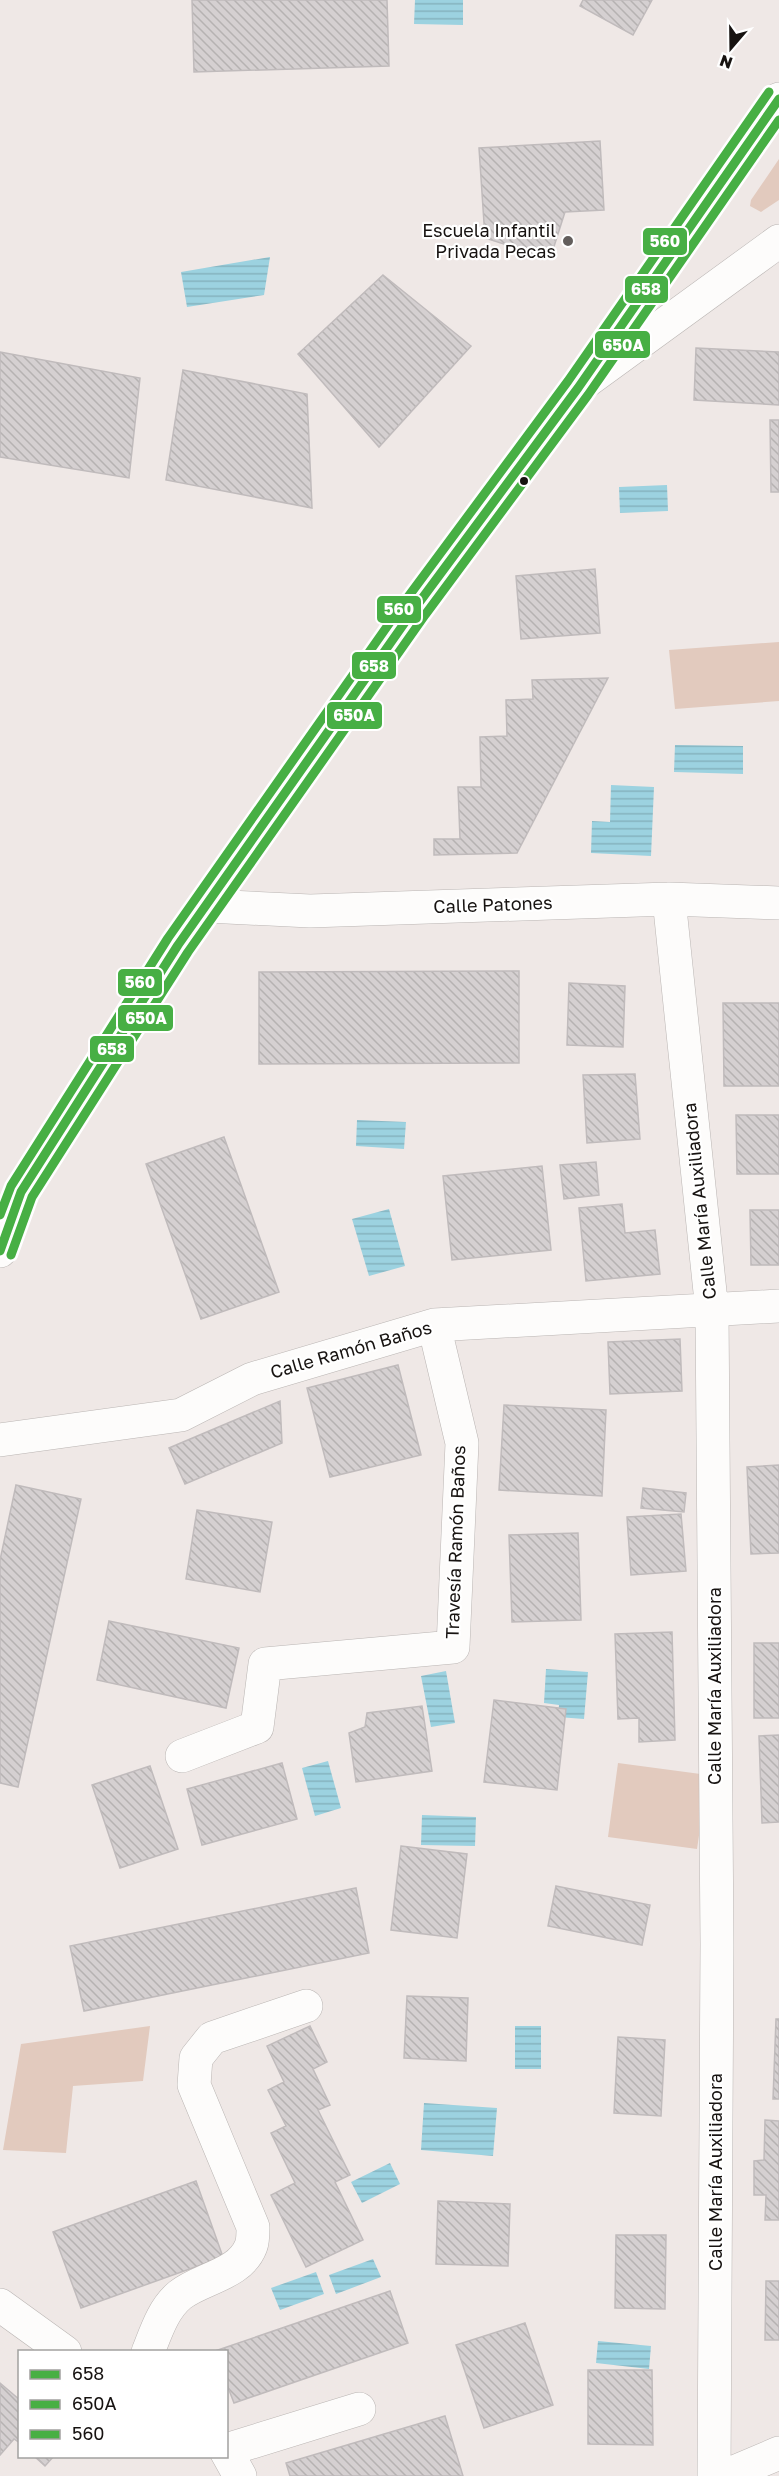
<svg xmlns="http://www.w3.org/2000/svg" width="779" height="2476" font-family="'Golos Text',sans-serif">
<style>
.green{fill:#e2cabe}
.water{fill:url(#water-rules)}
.building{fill:url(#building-back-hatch);stroke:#c0bbbc;stroke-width:1.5}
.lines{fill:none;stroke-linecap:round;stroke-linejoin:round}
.minor-casing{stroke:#bab5b3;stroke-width:34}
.major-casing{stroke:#bab5b3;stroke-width:34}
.minor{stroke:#fdfcfb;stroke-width:33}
.major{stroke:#fdfcfb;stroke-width:33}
.bus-1-casing{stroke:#fff;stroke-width:14}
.bus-2-casing{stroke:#fff;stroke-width:14}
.bus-3-casing{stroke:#fff;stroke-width:14}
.bus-1{stroke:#47af44;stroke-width:9}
.bus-2{stroke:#47af44;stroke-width:9}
.bus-3{stroke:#47af44;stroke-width:9}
.poi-dot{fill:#635e5c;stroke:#fff;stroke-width:2}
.bus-dot{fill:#171311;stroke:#fff;stroke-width:2}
.labels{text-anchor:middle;stroke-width:4.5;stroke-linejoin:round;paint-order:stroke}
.poi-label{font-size:18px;fill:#171311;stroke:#fff;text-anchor:end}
.street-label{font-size:18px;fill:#171311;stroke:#fff}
.line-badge{stroke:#fff;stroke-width:2}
.badge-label{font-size:16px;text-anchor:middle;font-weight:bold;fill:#fff}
</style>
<defs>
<pattern id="water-rules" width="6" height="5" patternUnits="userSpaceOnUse" patternTransform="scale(1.5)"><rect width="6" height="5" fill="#9cd2e0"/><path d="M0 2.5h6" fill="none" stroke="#86b3bf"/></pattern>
<pattern id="building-back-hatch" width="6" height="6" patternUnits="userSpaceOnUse" patternTransform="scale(1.5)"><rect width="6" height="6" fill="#d5d0d1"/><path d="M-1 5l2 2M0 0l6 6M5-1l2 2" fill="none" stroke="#b6b2b2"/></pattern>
</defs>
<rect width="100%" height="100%" fill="#efe8e6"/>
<path class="green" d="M779,159v41l-18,12 -11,-6 1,-6z
M779,642v59l-104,8 -6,-59z
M618,1763l90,12 -11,74 -89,-12z
M150,2026l-7,55 -70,5 -7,67 -63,-3 18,-106z"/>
<path class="water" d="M415,0h48v25l-49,-1z
M270,257l-6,38 -77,12 -6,-35z
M667,485l1,26 -48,2 -1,-26z
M675,745l68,1v28l-69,-2z
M611,785l43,2 -3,69 -60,-3 1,-32 18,1z
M357,1120l49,2 -2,27 -48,-3z
M389,1209l16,57 -36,10 -17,-57z
M546,1669l42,3 -4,47 -26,-2 1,-12 -15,-2z
M446,1671l9,52 -24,4 -10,-51z
M328,1761l13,47 -26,8 -13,-48z
M422,1815l54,2 -1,29 -54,-1z
M515,2026h26v43h-26z
M424,2103l73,5 -4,48 -72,-6z
M390,2163l10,21 -38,19 -11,-21z
M373,2259l8,18 -45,17 -7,-19z
M316,2272l8,22 -44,16 -9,-22z
M598,2341l53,5 -2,23 -53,-6z"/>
<path class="building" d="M192,0h195l2,66 -195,6z
M583,0h69l-19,35 -53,-29z
M600,141l4,69 -39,2 -15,47 -65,-21 -6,-90z
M383,275l88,71 -92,101 -81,-93z
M696,348l83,4v53l-85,-5z
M0,352l140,26 -11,100 -129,-21z
M183,370l124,24 5,114 -146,-28z
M770,420h9v72h-8z
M595,569l5,64 -79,6 -5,-63z
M608,678l-91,175 -83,2v-16h26l-2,-52h23l-1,-50 27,-1 -1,-36 27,-1 -1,-19z
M519,971v92l-260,1v-92z
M569,983l56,3 -2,61 -56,-2z
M723,1003h56v83h-55z
M635,1074l5,65 -53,4 -4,-68z
M736,1115h43v59h-42z
M224,1137l55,155 -78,27 -55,-155z
M596,1162l3,33 -35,4 -4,-34z
M542,1166l9,84 -99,10 -9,-84z
M622,1204l3,29 30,-3 5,44 -74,7 -7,-73z
M750,1210h29v55h-28z
M680,1339l2,52 -72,3 -2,-52z
M398,1365l23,90 -91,22 -23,-89z
M280,1401l2,42 -97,41 -16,-36z
M504,1405l102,5 -4,86 -103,-6z
M779,1465v88l-28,1 -4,-87z
M16,1485l65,14 -63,288 -18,-4v-223z
M643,1488l43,5 -2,19 -43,-4z
M197,1510l75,12 -12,70 -74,-13z
M681,1514l5,57 -55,4 -4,-58z
M578,1533l3,87 -69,2 -3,-87z
M109,1621l130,27 -13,60 -129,-28z
M672,1632l3,108 -36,2v-24l-21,1 -3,-85z
M754,1643h25v75h-25z
M494,1700l72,9 -9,81 -73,-8z
M422,1706l10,65 -76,11 -7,-49 16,-6 2,-14z
M779,1735v87l-17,1 -3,-87z
M282,1763l15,56 -95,26 -15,-56z
M150,1766l28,83 -58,19 -28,-83z
M401,1846l66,8 -10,84 -66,-8z
M556,1886l94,19 -8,40 -94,-19z
M356,1888l13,65 -285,58 -14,-65z
M407,1996l61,2 -2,63 -62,-3z
M776,2019h3v80h-6z
M310,2026l17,36 -14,7 17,36 -12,5 32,65 -15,7 28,58 -57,27 -35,-72 24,-12 -24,-50 15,-7 -18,-36 16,-8 -17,-36z
M618,2037l47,3 -4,76 -47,-3z
M765,2120l14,1v99h-14l1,-25h-12v-34l10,-1z
M196,2181l27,76 -142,51 -28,-76z
M438,2201l72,3 -2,62 -72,-2z
M616,2235h50l-1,74 -50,-1z
M766,2281h13v59h-14z
M390,2291l18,52 -174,60 -8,-21v-30l-11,-1z
M525,2323l28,82 -69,23 -28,-83z
M588,2370h64l1,75 -65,-1z
M0,2383l20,17v43l-6,-4 -14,16z
M445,2416l18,60h-173l-4,-13z
M34,2456h20l-9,10z"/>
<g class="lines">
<g class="minor-casing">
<path id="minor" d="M584,383l195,-142
M669,899l43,412 5,633 -3,532
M207,906l103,5 359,-12 110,4
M0,1440l181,-25 71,-36 182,-54 345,-19
M182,1756l75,-29 8,-63 188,-17 9,-204 -28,-118
M0,2305l65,47
M148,2352c8,-20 15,-43 32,-57 21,-17 60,-20 71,-49 2,-5 2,-13 2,-19l-59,-142 2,-27 16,-20 94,-32
M226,2450l133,-41
M226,2451l14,25
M725,2476l54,-23"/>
</g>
<g class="major-casing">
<path id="major" d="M0,1251l21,-59 157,-247 237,-337 163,-220 201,-289"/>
</g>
<use href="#minor" class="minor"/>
<use href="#major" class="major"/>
<g class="bus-1-casing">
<path id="bus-1" d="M0,1251l21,-59 157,-247 237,-337 163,-220 201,-289"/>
</g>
<g class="bus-2-casing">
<path id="bus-2" d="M11,1255l21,-58 156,-245 237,-337 163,-220 191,-275"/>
</g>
<g class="bus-3-casing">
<path id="bus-3" d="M0,1215l11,-29 157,-248 237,-337 163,-220 201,-289"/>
</g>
<use href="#bus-1" class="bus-1"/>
<use href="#bus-2" class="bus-2"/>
<use href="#bus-3" class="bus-3"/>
</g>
<circle class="poi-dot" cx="568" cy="241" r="6"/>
<circle class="bus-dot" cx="524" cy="481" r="5"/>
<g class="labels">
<g class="poi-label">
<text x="556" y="237">Escuela Infantil<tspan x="556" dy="21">Privada Pecas</tspan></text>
</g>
<g class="street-label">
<text transform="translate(493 905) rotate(-2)" y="6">Calle Patones</text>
<text transform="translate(700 1201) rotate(-96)" y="6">Calle María Auxiliadora</text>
<text transform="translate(351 1350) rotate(-16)" y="6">Calle Ramón Baños</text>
<text transform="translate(456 1542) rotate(-88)" y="6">Travesía Ramón Baños</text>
<text transform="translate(715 1686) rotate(-90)" y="6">Calle María Auxiliadora</text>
<text transform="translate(716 2172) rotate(-90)" y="6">Calle María Auxiliadora</text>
</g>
</g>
<g class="line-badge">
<rect x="642" y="227" width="46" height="29" rx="6" fill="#47af44"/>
<rect x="624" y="275" width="45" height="29" rx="6" fill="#47af44"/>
<rect x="594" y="330" width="57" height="29" rx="6" fill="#47af44"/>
<rect x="376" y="595" width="46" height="29" rx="6" fill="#47af44"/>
<rect x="351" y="651" width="46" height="29" rx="6" fill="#47af44"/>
<rect x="326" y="701" width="57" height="29" rx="6" fill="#47af44"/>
<rect x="117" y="968" width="46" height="29" rx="6" fill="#47af44"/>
<rect x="117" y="1004" width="57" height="28" rx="6" fill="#47af44"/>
<rect x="89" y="1035" width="46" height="28" rx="6" fill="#47af44"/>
</g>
<g class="badge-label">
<text x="665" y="247">560</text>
<text x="646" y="295">658</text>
<text x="623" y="351">650A</text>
<text x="399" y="615">560</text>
<text x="374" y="672">658</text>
<text x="354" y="721">650A</text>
<text x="140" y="988">560</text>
<text x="146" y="1024">650A</text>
<text x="112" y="1055">658</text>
</g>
<rect x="18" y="2350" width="210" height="108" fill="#ffffff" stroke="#a2a1a0" stroke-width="1.5"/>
<rect x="30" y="2370" width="30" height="9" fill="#47af44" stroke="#a2a1a0" stroke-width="1.5"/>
<text x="72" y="2380" font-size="18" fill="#171311">658</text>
<rect x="30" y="2400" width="30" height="9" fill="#47af44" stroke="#a2a1a0" stroke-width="1.5"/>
<text x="72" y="2410" font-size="18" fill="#171311">650A</text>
<rect x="30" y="2430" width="30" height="9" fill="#47af44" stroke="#a2a1a0" stroke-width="1.5"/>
<text x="72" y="2440" font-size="18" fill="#171311">560</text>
<g transform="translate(731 48) rotate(200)" stroke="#ffffff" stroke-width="4.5" paint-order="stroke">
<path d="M0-4.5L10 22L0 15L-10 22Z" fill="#171311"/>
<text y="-9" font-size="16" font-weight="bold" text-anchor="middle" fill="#171311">N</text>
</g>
</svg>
